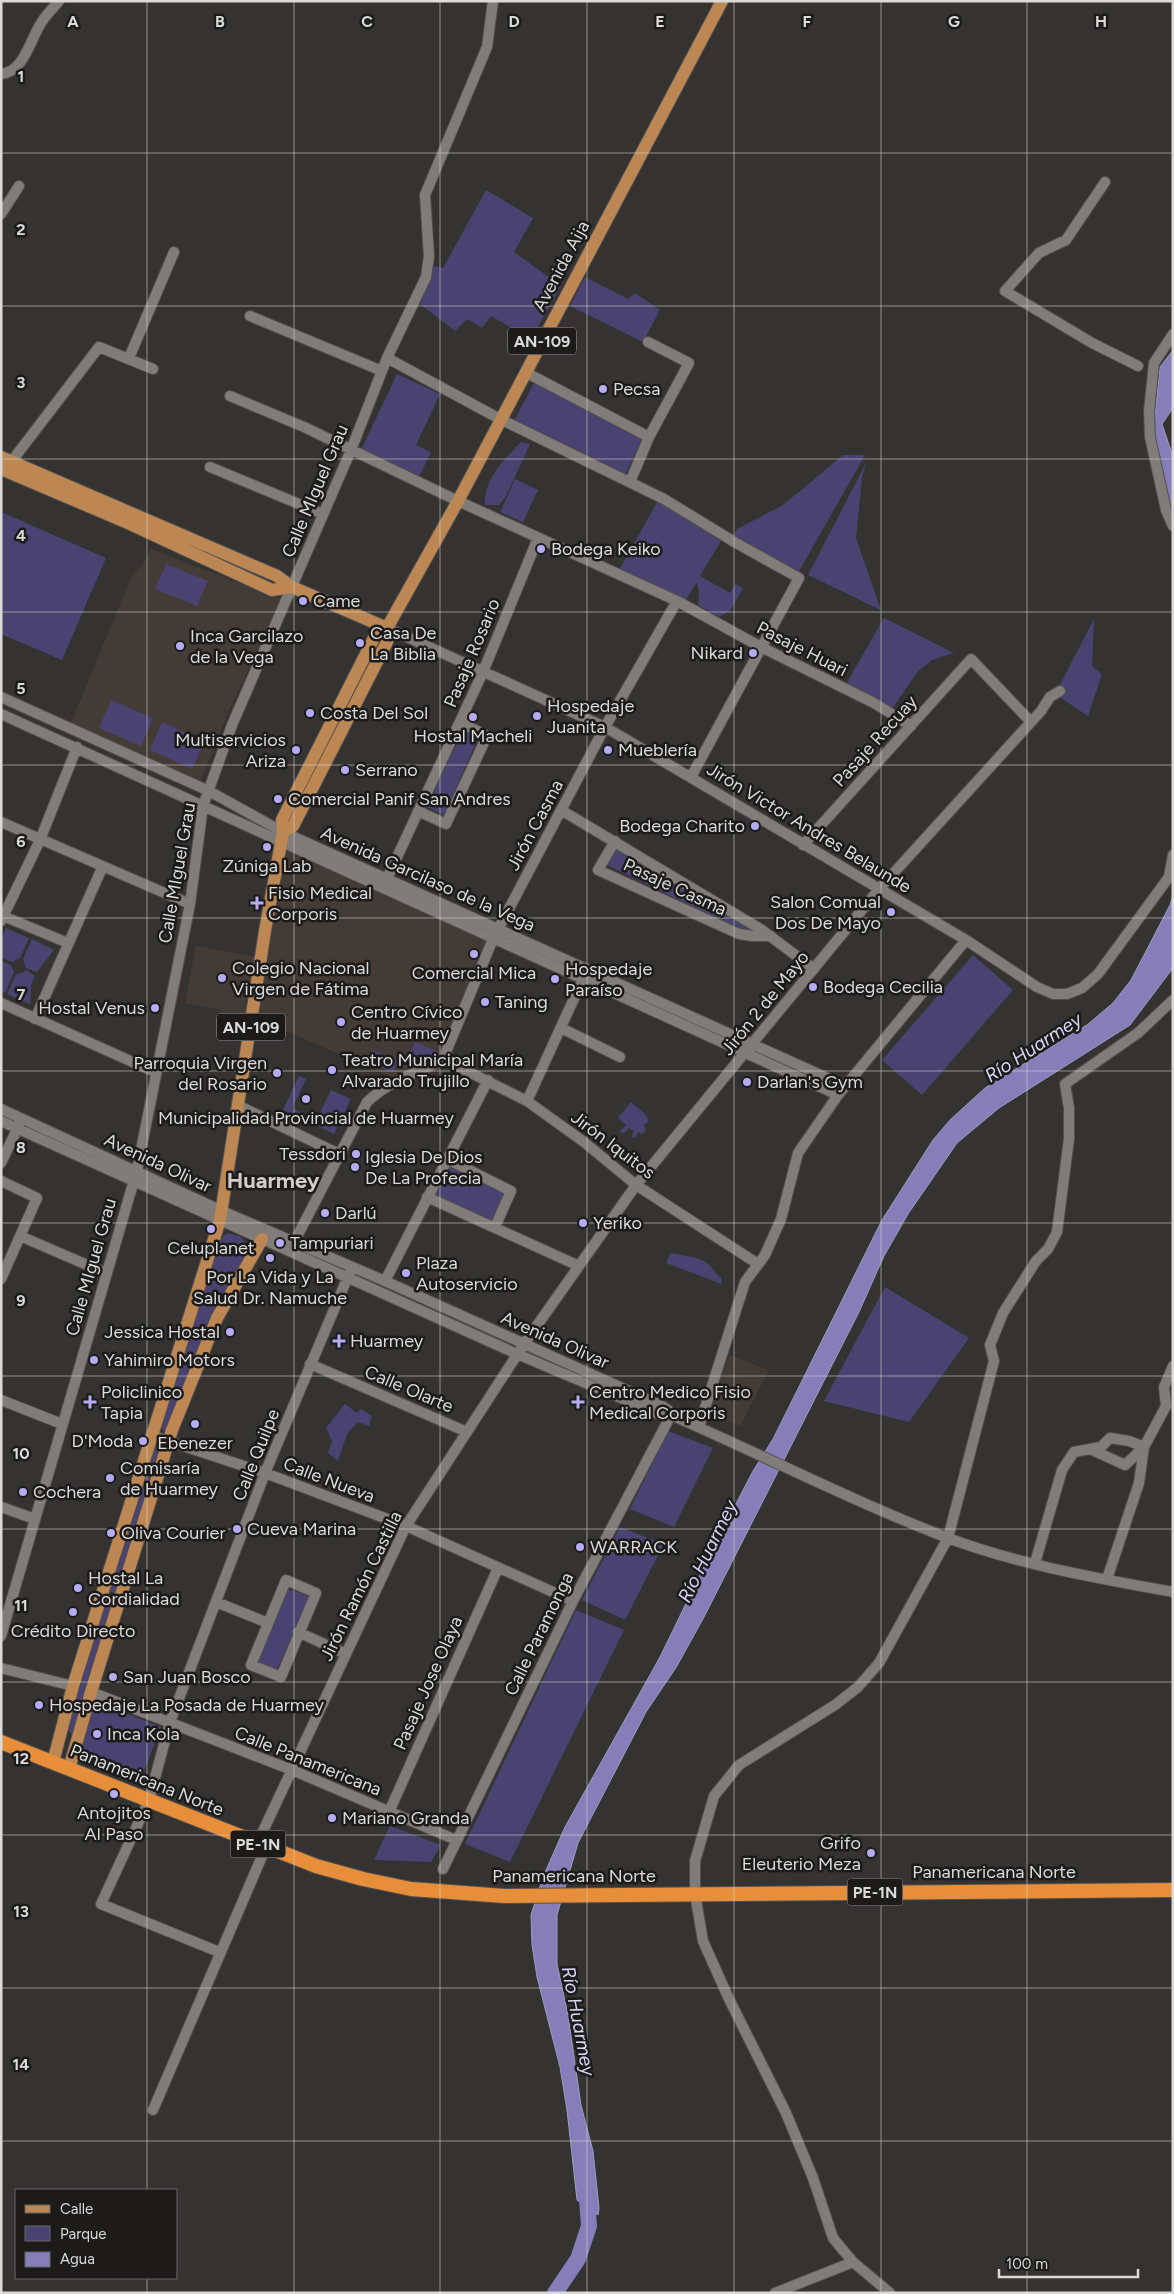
<svg xmlns="http://www.w3.org/2000/svg" width="1174" height="2294" font-family="Figtree,sans-serif">
<style>
.built{fill:#433c36}
.green{fill:#4a4270}
.water{fill:#867db9;stroke:#a099c3}
.lines{fill:none;stroke-linecap:round;stroke-linejoin:round}
.river{stroke:#867db9;stroke-width:16}
.minor-casing{stroke:#52504f;stroke-width:12}
.major-casing{stroke:#52504f;stroke-width:14}
.highway-casing{stroke:#52504f;stroke-width:16}
.minor{stroke:#7f7c7a;stroke-width:10}
.major{stroke:#bd8754;stroke-width:12}
.highway{stroke:#e78e3a;stroke-width:14}
.grid{fill:none;stroke:#dbdad9;stroke-width:1;stroke-opacity:0.55}
.poi-dot{fill:#b7abf8;stroke:#1c1b1a;stroke-width:2}
.labels{text-anchor:middle;stroke-width:5;stroke-linejoin:round;paint-order:stroke}
.shield{fill:#1c1b1a;stroke:#a2a1a0;stroke-width:1}
.shield-label{font-size:16px;font-weight:bold;fill:#dbdad9}
.street-label{font-size:18px;fill:#dbdad9;stroke:#1c1b1a}
.poi-label{font-size:18px;fill:#dbdad9;stroke:#1c1b1a;text-anchor:start}
.water-label{font-size:19px;font-style:italic;fill:#d9d5f8;stroke:#1c1b1a}
.district-label{font-size:22px;font-weight:bold;fill:#cfccca;stroke:#1c1b1a}
.grid-label{font-size:16px;text-anchor:middle;font-weight:bold;fill:#dbdad9;stroke:#1c1b1a;stroke-width:5;stroke-linejoin:round;paint-order:stroke}
</style>
<rect width="100%" height="100%" fill="#353331"/>
<path class="built" d="M151,549l130,50 -54,116 -27,69 -130,-59 61,-147 12,-14z
M284,850l92,39 110,51 -49,123 -46,14 -138,-61z
M196,946l62,11 -8,43 -5,-1v7h4l-1,11h-26l-1,-7 -36,-7z
M729,1355l40,15 -29,56 -31,-13z"/>
<path class="green" d="M486,190l47,28 -19,34 47,34 -30,53 -40,-23 -9,12 -15,-9 -12,12 -35,-27 2,-12 8,-27 13,3z
M585,277l43,22 7,-6 25,17 -17,32 -73,-36z
M397,374l43,20 -24,51 15,7 -12,25 -58,-27z
M535,381l108,57 -18,37 -111,-54z
M521,442l9,2 -24,52 -7,9h-14c-1,-27 19,-45 36,-63z
M843,455h22l-67,118 -65,-37 4,-7 46,-24z
M866,463l-4,15 -6,60 25,72 -73,-35z
M515,479l23,11 -15,32 -23,-10z
M659,499l62,42 -21,35 30,17 5,-9 8,4 -13,23 -11,6 -21,-12 1,-14 -2,-9 -12,19 -67,-29z
M1,512l105,46 -44,102 -61,-26z
M166,564l42,17 -11,25 -42,-17z
M884,618l70,35 -22,7 -14,11 -26,38 -46,-25z
M1094,619l-2,47 10,8 -14,42 -33,-22z
M111,700l42,18 -12,28 -42,-18z
M162,722l43,19 -13,28 -42,-19z
M463,730l16,6 -35,79 -17,-8z
M616,850l135,80 -14,-2 -130,-63z
M6,928l23,10 -9,20 -8,4 -11,-5v-17z
M32,939l22,11 -17,22 -11,-4 -3,-9z
M973,955l40,35 -91,105 -40,-35z
M1,961l10,4 3,7 -9,21 -4,-2z
M26,970l9,6 -4,9 -1,19 -23,-10 9,-20 6,-1z
M415,1042l24,10 -4,8 -32,7z
M373,1050l25,11 -5,12 -25,-12z
M299,1076l7,3 -14,29 10,5 -2,5 -17,-8z
M331,1090l20,9 -17,35 -29,-14 3,-5 9,4z
M631,1102l14,12 4,7 -5,4 2,5 -4,4 -4,-2 -3,6 -4,-1 3,-6 -5,-3 -5,5 -5,-1 7,-7 -8,-7z
M448,1166l58,26 -15,29 -58,-25z
M227,1233l13,3 8,10v9l-80,173 -4,3 -3,-4 54,-183z
M671,1253c12,3 26,3 36,10 5,4 8,11 14,15l1,6 -56,-21z
M885,1287l84,51 -60,84 -85,-21z
M345,1404l12,9 4,-4 11,7 -3,10 -11,-4 -11,12 -9,27 -10,-8 4,-12 -6,-13z
M668,1431l45,17 -39,79 -44,-18z
M159,1443l4,3 -48,147 -5,-1 -1,-5 46,-143z
M620,1527l44,17 -39,76 -43,-20z
M287,1589l23,7 -33,73 -19,-7z
M111,1606l1,8 -37,117 -3,3 -6,-5 36,-117 3,-5z
M576,1610l48,20 -114,232 -45,-18z
M93,1701l68,26 -19,49 -63,-25z
M390,1826l51,19 -10,17 -57,-2z"/>
<path class="water" d="M1173,350v58l-11,16 11,33v58l-20,-80 7,-68z
M1173,895v73l-43,57 -131,83 -42,35 -49,71 -24,42 -25,56 -155,305 -27,49 -31,46 -68,131 -21,72v49l11,51 13,90 12,46 6,57 -1,7 -21,-15 -10,-90 -7,-43 -23,-90 -5,-32 -1,-30 12,-38 22,-50 95,-170 53,-109 40,-77 20,-32 109,-219 51,-80 17,-20 35,-32 102,-63 26,-22 18,-23 39,-75z"/>
<g class="lines">
<path class="river" d="M555,2293l23,-34 11,-33 -3,-39"/>
<g class="minor-casing">
<path id="minor" d="M1,74c24,-2 30,-38 42,-54 5,-7 11,-13 16,-19
M1105,182l-39,58 -27,13 -34,38 87,52 46,23
M1,214l18,-28
M250,316l132,55
M1173,334l-19,29 -5,48 1,26 16,73 7,16
M648,342l41,21 -40,74
M129,358l45,-106
M387,358l113,61 164,80 72,44 63,35 -108,199
M525,372l124,65 -19,45
M230,396l74,31 154,74 219,100 84,46 113,56 37,23
M8,466l91,-119 54,22
M210,467l113,47
M387,628l218,99 361,213 71,47 16,7h14l15,-6 16,-14 71,-97 4,-22
M1,697l208,94 74,41 562,254
M1,714l837,381
M561,810l201,120 52,39
M418,811l28,13 41,-88 -27,-14
M1,822l189,82
M615,841l-17,29 141,64 13,2h19
M803,845l168,-186 60,63
M385,883l98,-211 55,-134
M3,916l65,27
M1,921l39,-81 37,-93
M1,1003l154,69
M35,1019l67,-151
M561,1028l59,29
M445,1060l1,-8 47,-113 112,-212 72,-126
M445,1060l82,41 57,41 52,43 122,79
M527,1101l56,-122
M237,1105l102,49
M1,1109l221,102 163,70 277,125 6,4 3,5
M1,1121l516,233 144,61h10c92,40 183,87 277,123 72,27 149,40 225,54
M447,1159l64,32 -16,36
M1,1163l19,-40
M1,1181l36,17 -36,81
M427,1197l152,69
M20,1236l86,37
M291,1248l76,-146c22,-21 50,-30 78,-42
M385,1281l103,-201
M310,1364l157,68
M1,1400l61,24
M699,1427l46,-145 20,-27 16,-36 17,-66 40,-58 128,-155
M153,1436l112,37 141,53 167,75
M1090,1449l11,-2 9,-9 19,3 15,6 22,-41 -2,-19 9,-21
M1,1507l34,12
M1035,1563l27,-93 12,-18 16,-3 35,16 19,-18
M1107,1579l32,-96 5,-36
M286,1580l30,13 -35,84 -30,-12z
M216,1602l52,21
M298,1632l48,22
M1,1636l136,-466 53,-266 13,-98 29,-81 119,-275 36,-92 39,-81 3,-21 -4,-61 62,-148 6,-46
M1,1668l72,18
M91,1692l201,78 164,70
M389,1812l109,-244
M257,1844l149,-318 118,-182 112,-159 244,-297 161,-177 9,-14 10,-6
M443,1869l130,-268 98,-186
M219,1952l-118,-48 48,-104 21,-78 95,-249 87,-206
M153,2110l113,-263
M775,2293l78,-31
M890,2293l-37,-31 -20,-24 -20,-60 -27,-65 -57,-114 -26,-58 -8,-47v-33l19,-65 25,-31 96,-60 23,-18 21,-24 69,-125 46,-177 -4,-16 13,-32 33,-52 12,-12 9,-17 12,-93v-31l-4,-24 73,-51 35,-33"/>
</g>
<g class="major-casing">
<path id="major" d="M1,457l276,119 15,11 95,41
M1,469l127,54 144,67 20,-3
M283,832l10,-6 94,-184v-14l71,-127 264,-500
M53,1762l20,-76 147,-466 45,-289 18,-99 -1,-12 93,-184 12,-8
M69,1769l22,-77 81,-262 45,-112 45,-79"/>
</g>
<g class="highway-casing">
<path id="highway" d="M1,1742l315,124 47,13 48,10 93,7 669,-6"/>
</g>
<use href="#minor" class="minor"/>
<use href="#major" class="major"/>
<use href="#highway" class="highway"/>
</g>
<path class="grid" d="M147,1v2189M294,1v2292M440,1v2292M587,1v2292M734,1v2292M881,1v2292M1027,1v2292M1,153h1172M1,306h1172M1,459h1172M1,612h1172M1,765h1172M1,918h1172M1,1071h1172M1,1223h1172M1,1376h1172M1,1529h1172M1,1682h1172M1,1835h1172M1,1988h1172M1,2141h1172M147,2278v15"/>
<g class="poi-dot">
<circle cx="603" cy="389" r="5"/>
<circle cx="541" cy="549" r="5"/>
<circle cx="303" cy="601" r="5"/>
<circle cx="360" cy="643" r="5"/>
<circle cx="180" cy="646" r="5"/>
<circle cx="753" cy="653" r="5"/>
<circle cx="310" cy="713" r="5"/>
<circle cx="537" cy="716" r="5"/>
<circle cx="473" cy="717" r="5"/>
<circle cx="296" cy="750" r="5"/>
<circle cx="608" cy="750" r="5"/>
<circle cx="345" cy="770" r="5"/>
<circle cx="278" cy="799" r="5"/>
<circle cx="755" cy="826" r="5"/>
<circle cx="267" cy="847" r="5"/>
<path d="M254.5 895.5h5v5h5v5h-5v5h-5v-5h-5v-5h5z"/>
<circle cx="891" cy="912" r="5"/>
<circle cx="474" cy="954" r="5"/>
<circle cx="222" cy="978" r="5"/>
<circle cx="555" cy="979" r="5"/>
<circle cx="813" cy="987" r="5"/>
<circle cx="485" cy="1002" r="5"/>
<circle cx="155" cy="1008" r="5"/>
<circle cx="341" cy="1022" r="5"/>
<circle cx="332" cy="1070" r="5"/>
<circle cx="277" cy="1073" r="5"/>
<circle cx="747" cy="1082" r="5"/>
<circle cx="306" cy="1099" r="5"/>
<circle cx="356" cy="1154" r="5"/>
<circle cx="355" cy="1167" r="5"/>
<circle cx="325" cy="1213" r="5"/>
<circle cx="583" cy="1223" r="5"/>
<circle cx="211" cy="1229" r="5"/>
<circle cx="280" cy="1243" r="5"/>
<circle cx="270" cy="1258" r="5"/>
<circle cx="406" cy="1273" r="5"/>
<circle cx="230" cy="1332" r="5"/>
<path d="M336.5 1333.5h5v5h5v5h-5v5h-5v-5h-5v-5h5z"/>
<circle cx="94" cy="1360" r="5"/>
<path d="M87.5 1394.5h5v5h5v5h-5v5h-5v-5h-5v-5h5z"/>
<path d="M575.5 1394.5h5v5h5v5h-5v5h-5v-5h-5v-5h5z"/>
<circle cx="195" cy="1424" r="5"/>
<circle cx="143" cy="1441" r="5"/>
<circle cx="110" cy="1478" r="5"/>
<circle cx="23" cy="1492" r="5"/>
<circle cx="237" cy="1529" r="5"/>
<circle cx="111" cy="1533" r="5"/>
<circle cx="580" cy="1547" r="5"/>
<circle cx="78" cy="1588" r="5"/>
<circle cx="73" cy="1612" r="5"/>
<circle cx="113" cy="1677" r="5"/>
<circle cx="39" cy="1705" r="5"/>
<circle cx="97" cy="1734" r="5"/>
<circle cx="114" cy="1794" r="5"/>
<circle cx="332" cy="1818" r="5"/>
<circle cx="871" cy="1853" r="5"/>
</g>
<g class="labels">
<g class="shield">
<rect x="508" y="327.5" width="68" height="27" rx="4"/>
<rect x="217" y="1013.5" width="68" height="27" rx="4"/>
<rect x="230.5" y="1830.5" width="55" height="27" rx="4"/>
<rect x="847.5" y="1878.5" width="55" height="27" rx="4"/>
</g>
<g class="shield-label">
<text x="542" y="347">AN-109</text>
<text x="251" y="1033">AN-109</text>
<text x="258" y="1850">PE-1N</text>
<text x="875" y="1898">PE-1N</text>
</g>
<g class="street-label">
<text transform="translate(561 266) rotate(-62)" y="6">Avenida Aija</text>
<text transform="translate(315 491) rotate(-67)" y="6">Calle MIguel Grau</text>
<text transform="translate(802 649) rotate(27)" y="6">Pasaje Huari</text>
<text transform="translate(472 653) rotate(-67)" y="6">Pasaje Rosario</text>
<text transform="translate(875 741) rotate(-48)" y="6">Pasaje Recuay</text>
<text transform="translate(535 825) rotate(-62)" y="6">Jirón Casma</text>
<text transform="translate(809 828) rotate(31)" y="6">Jirón Victor Andres Belaunde</text>
<text transform="translate(177 873) rotate(-80)" y="6">Calle MIguel Grau</text>
<text transform="translate(428 879) rotate(24)" y="6">Avenida Garcilaso de la Vega</text>
<text transform="translate(675 887) rotate(25)" y="6">Pasaje Casma</text>
<text transform="translate(765 1003) rotate(-51)" y="6">Jirón 2 de Mayo</text>
<text transform="translate(613 1145) rotate(37)" y="6">Jirón Iquitos</text>
<text transform="translate(158 1163) rotate(25)" y="6">Avenida Olivar</text>
<text transform="translate(91 1267) rotate(-74)" y="6">Calle MIguel Grau</text>
<text transform="translate(555 1340) rotate(24)" y="6">Avenida Olivar</text>
<text transform="translate(409 1389) rotate(23)" y="6">Calle Olarte</text>
<text transform="translate(256 1455) rotate(-68)" y="6">Calle Quilpe</text>
<text transform="translate(329 1480) rotate(21)" y="6">Calle Nueva</text>
<text transform="translate(361 1586) rotate(-64)" y="6">Jirón Ramón Castilla</text>
<text transform="translate(539 1634) rotate(-64)" y="6">Calle Paramonga</text>
<text transform="translate(428 1683) rotate(-66)" y="6">Pasaje Jose Olaya</text>
<text transform="translate(308 1761) rotate(22)" y="6">Calle Panamericana</text>
<text transform="translate(147 1780) rotate(22)" y="6">Panamericana Norte</text>
<text x="994" y="1878">Panamericana Norte</text>
<text x="574" y="1882">Panamericana Norte</text>
</g>
<g class="poi-label">
<text x="613" y="395">Pecsa</text>
<text x="551" y="555">Bodega Keiko</text>
<text x="313" y="607">Came</text>
<text x="370" y="639">Casa De<tspan x="370" dy="21">La Biblia</tspan></text>
<text x="190" y="642">Inca Garcilazo<tspan x="190" dy="21">de la Vega</tspan></text>
<text x="743" y="659" text-anchor="end">Nikard</text>
<text x="547" y="712">Hospedaje<tspan x="547" dy="21">Juanita</tspan></text>
<text x="320" y="719">Costa Del Sol</text>
<text x="473" y="742" text-anchor="middle">Hostal Macheli</text>
<text x="286" y="746" text-anchor="end">Multiservicios<tspan x="286" dy="21">Ariza</tspan></text>
<text x="618" y="756">Mueblería</text>
<text x="355" y="776">Serrano</text>
<text x="288" y="805">Comercial Panif San Andres</text>
<text x="745" y="832" text-anchor="end">Bodega Charito</text>
<text x="267" y="872" text-anchor="middle">Zúniga Lab</text>
<text x="268" y="899">Fisio Medical<tspan x="268" dy="21">Corporis</tspan></text>
<text x="881" y="908" text-anchor="end">Salon Comual<tspan x="881" dy="21">Dos De Mayo</tspan></text>
<text x="232" y="974">Colegio Nacional<tspan x="232" dy="21">Virgen de Fátima</tspan></text>
<text x="565" y="975">Hospedaje<tspan x="565" dy="21">Paraíso</tspan></text>
<text x="474" y="979" text-anchor="middle">Comercial Mica</text>
<text x="823" y="993">Bodega Cecilia</text>
<text x="495" y="1008">Taning</text>
<text x="145" y="1014" text-anchor="end">Hostal Venus</text>
<text x="351" y="1018">Centro Cívico<tspan x="351" dy="21">de Huarmey</tspan></text>
<text x="342" y="1066">Teatro Municipal María<tspan x="342" dy="21">Alvarado Trujillo</tspan></text>
<text x="267" y="1069" text-anchor="end">Parroquia Virgen<tspan x="267" dy="21">del Rosario</tspan></text>
<text x="757" y="1088">Darlan's Gym</text>
<text x="306" y="1124" text-anchor="middle">Municipalidad Provincial de Huarmey</text>
<text x="346" y="1160" text-anchor="end">Tessdori</text>
<text x="365" y="1163">Iglesia De Dios<tspan x="365" dy="21">De La Profecia</tspan></text>
<text x="335" y="1219">Darlú</text>
<text x="593" y="1229">Yeriko</text>
<text x="290" y="1249">Tampuriari</text>
<text x="211" y="1254" text-anchor="middle">Celuplanet</text>
<text x="416" y="1269">Plaza<tspan x="416" dy="21">Autoservicio</tspan></text>
<text x="270" y="1283" text-anchor="middle">Por La Vida y La<tspan x="270" dy="21">Salud Dr. Namuche</tspan></text>
<text x="220" y="1338" text-anchor="end">Jessica Hostal</text>
<text x="350" y="1347">Huarmey</text>
<text x="104" y="1366">Yahimiro Motors</text>
<text x="101" y="1398">Policlinico<tspan x="101" dy="21">Tapia</tspan></text>
<text x="589" y="1398">Centro Medico Fisio<tspan x="589" dy="21">Medical Corporis</tspan></text>
<text x="133" y="1447" text-anchor="end">D'Moda</text>
<text x="195" y="1449" text-anchor="middle">Ebenezer</text>
<text x="120" y="1474">Comisaría<tspan x="120" dy="21">de Huarmey</tspan></text>
<text x="33" y="1498">Cochera</text>
<text x="247" y="1535">Cueva Marina</text>
<text x="121" y="1539">Oliva Courier</text>
<text x="590" y="1553">WARRACK</text>
<text x="88" y="1584">Hostal La<tspan x="88" dy="21">Cordialidad</tspan></text>
<text x="73" y="1637" text-anchor="middle">Crédito Directo</text>
<text x="123" y="1683">San Juan Bosco</text>
<text x="49" y="1711">Hospedaje La Posada de Huarmey</text>
<text x="107" y="1740">Inca Kola</text>
<text x="114" y="1819" text-anchor="middle">Antojitos<tspan x="114" dy="21">Al Paso</tspan></text>
<text x="342" y="1824">Mariano Granda</text>
<text x="861" y="1849" text-anchor="end">Grifo<tspan x="861" dy="21">Eleuterio Meza</tspan></text>
</g>
<g class="water-label">
<text transform="translate(1033 1047) rotate(-33)" y="7">Río Huarmey</text>
<text transform="translate(707 1551) rotate(-64)" y="7">Río Huarmey</text>
<text transform="translate(579 2021) rotate(79)" y="7">Río Huarmey</text>
</g>
<g class="district-label">
<text x="273" y="1188">Huarmey</text>
</g>
</g>
<g class="grid-label">
<text x="73" y="27">A</text>
<text x="220" y="27">B</text>
<text x="367" y="27">C</text>
<text x="514" y="27">D</text>
<text x="660" y="27">E</text>
<text x="807" y="27">F</text>
<text x="954" y="27">G</text>
<text x="1101" y="27">H</text>
<text x="21" y="82">1</text>
<text x="21" y="235">2</text>
<text x="21" y="388">3</text>
<text x="21" y="541">4</text>
<text x="21" y="694">5</text>
<text x="21" y="847">6</text>
<text x="21" y="1000">7</text>
<text x="21" y="1153">8</text>
<text x="21" y="1306">9</text>
<text x="21" y="1459">10</text>
<text x="21" y="1611">11</text>
<text x="21" y="1764">12</text>
<text x="21" y="1917">13</text>
<text x="21" y="2070">14</text>
</g>
<rect width="1174" height="2294" fill="none" stroke="#dbdad9" stroke-width="5"/>
<rect x="15" y="2189" width="162" height="90" fill="#1c1b1a" stroke="#686766"/>
<rect x="25" y="2205" width="25" height="8" fill="#bd8754" stroke="#686766"/>
<text x="60" y="2214" font-size="15" fill="#dbdad9">Calle</text>
<rect x="25" y="2226" width="25" height="15" fill="#4a4270" stroke="#686766"/>
<text x="60" y="2239" font-size="15" fill="#dbdad9">Parque</text>
<rect x="25" y="2252" width="25" height="15" fill="#867db9" stroke="#686766"/>
<text x="60" y="2264" font-size="15" fill="#dbdad9">Agua</text>
<path d="M999 2269v8h139v-8" fill="none" stroke="#dbdad9" stroke-width="2.5"/>
<text x="1006" y="2269" font-size="15" fill="#dbdad9" stroke="#1c1b1a" stroke-width="4" paint-order="stroke">100 m</text>
</svg>
